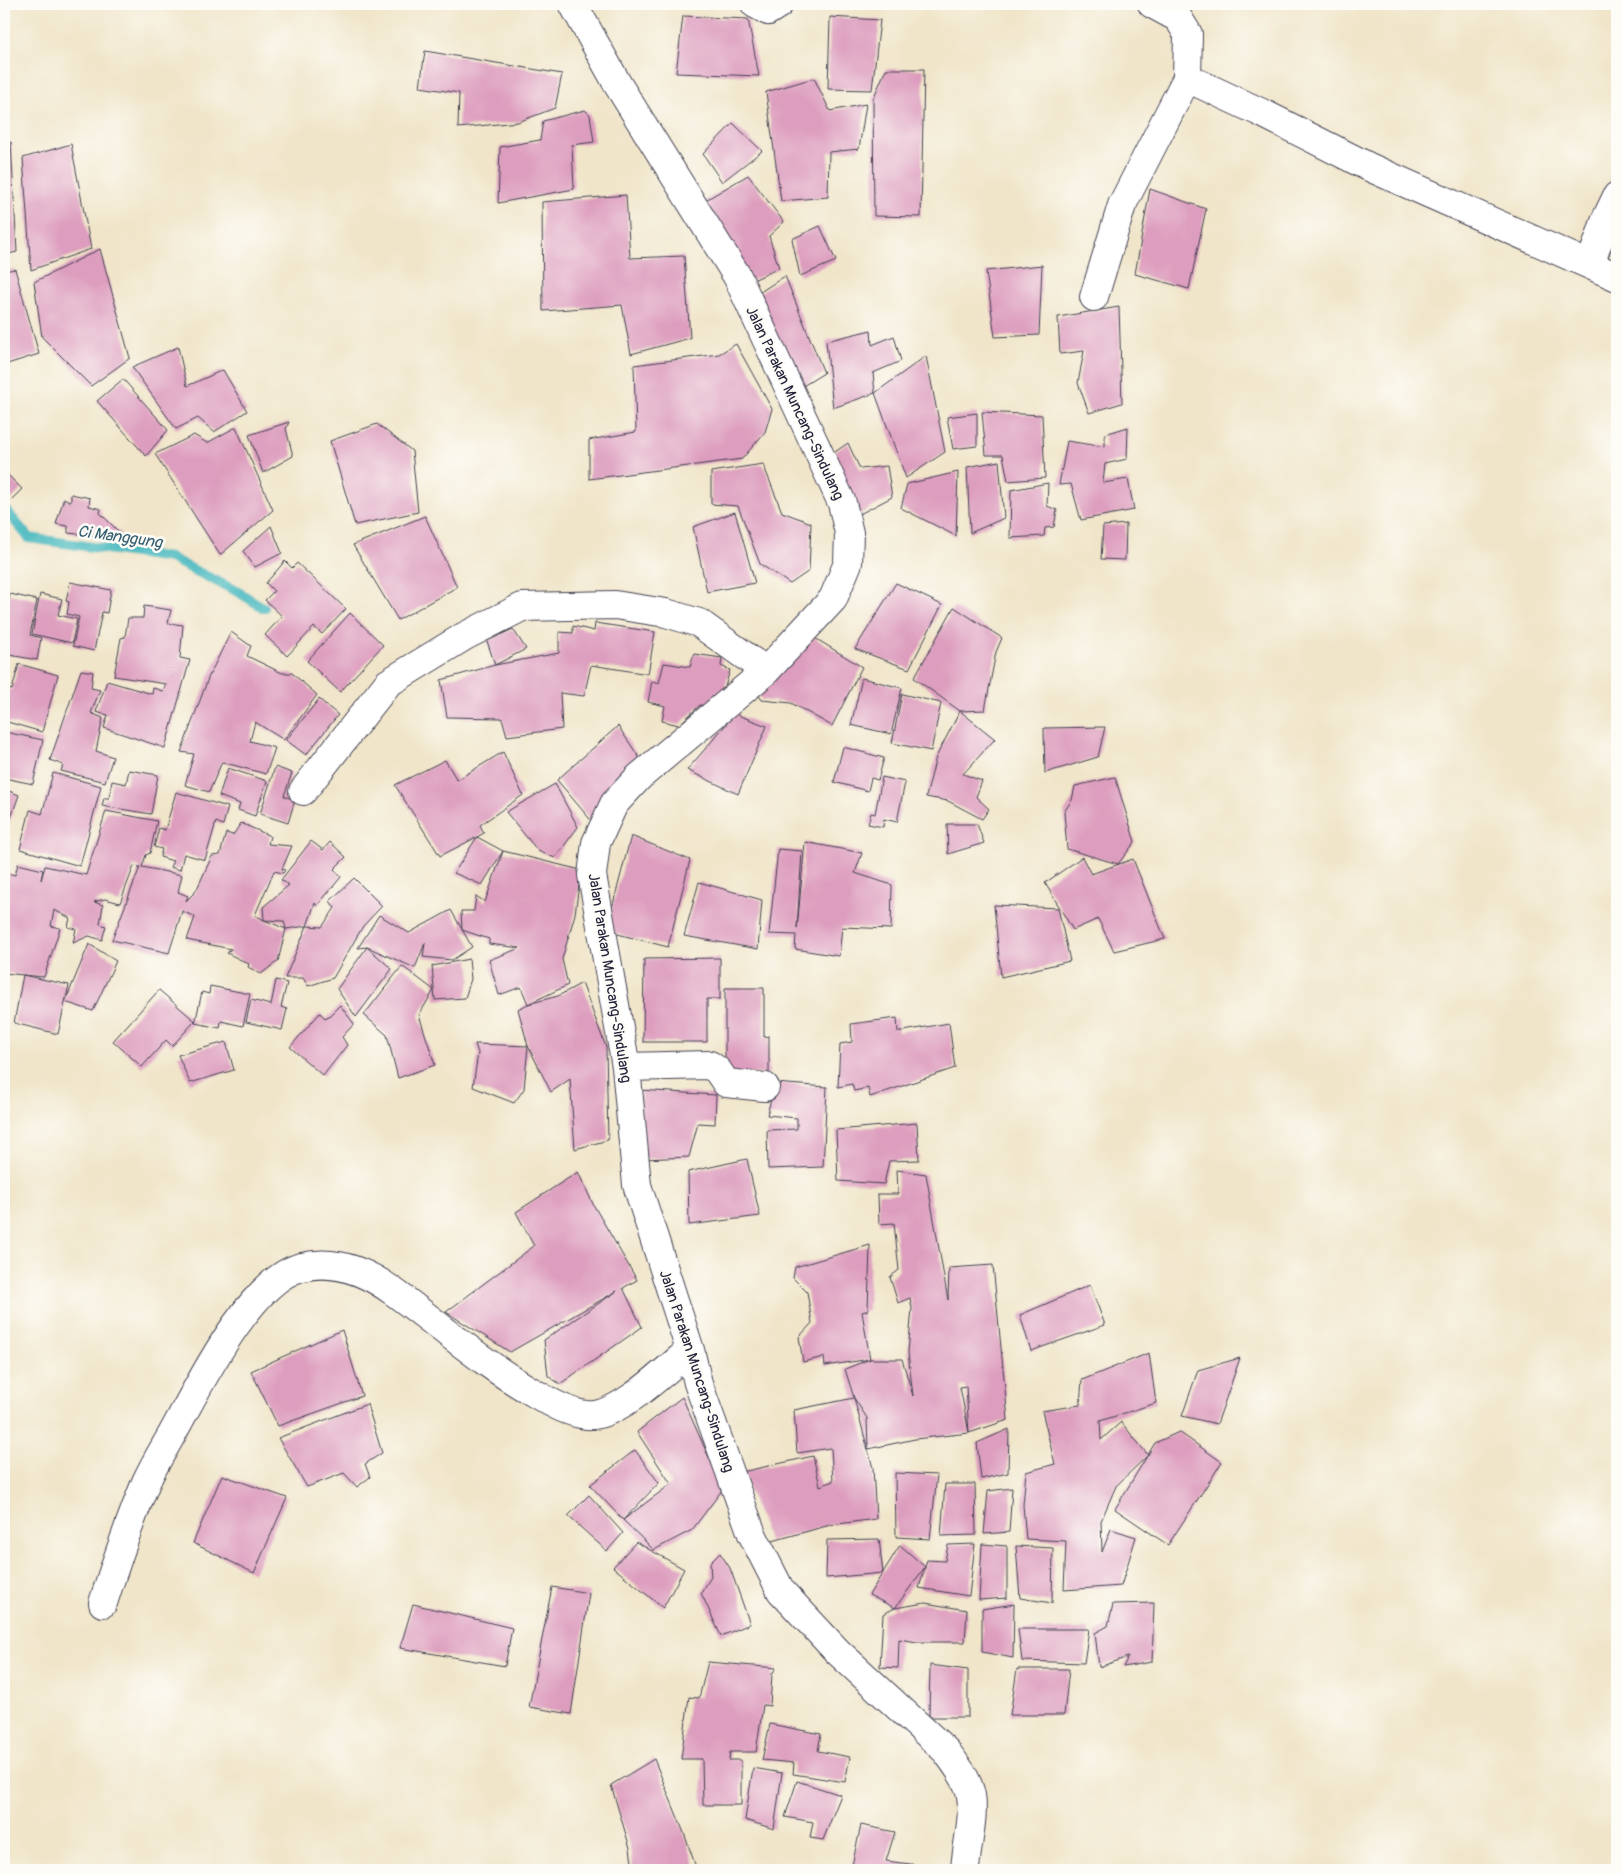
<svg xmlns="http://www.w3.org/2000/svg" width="1621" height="1874" font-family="Pangolin,sans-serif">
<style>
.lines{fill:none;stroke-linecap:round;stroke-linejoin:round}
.stream{stroke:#49b9bf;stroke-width:10}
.building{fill:#dd9dbe;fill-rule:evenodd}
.minor-casing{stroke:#413f50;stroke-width:30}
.minor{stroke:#fff;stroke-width:28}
.labels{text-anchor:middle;stroke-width:5;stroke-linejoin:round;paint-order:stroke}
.street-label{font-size:15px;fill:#22223b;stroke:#fdfcf7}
.water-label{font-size:16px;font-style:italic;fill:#325e70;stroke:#fdfcf7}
</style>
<rect width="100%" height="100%" fill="#fdfcf7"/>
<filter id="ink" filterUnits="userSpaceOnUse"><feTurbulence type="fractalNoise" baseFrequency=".02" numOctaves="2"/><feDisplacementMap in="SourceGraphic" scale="10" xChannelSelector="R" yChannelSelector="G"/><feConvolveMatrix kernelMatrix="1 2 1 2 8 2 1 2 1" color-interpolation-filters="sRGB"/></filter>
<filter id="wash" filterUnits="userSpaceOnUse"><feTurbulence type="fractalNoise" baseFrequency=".0096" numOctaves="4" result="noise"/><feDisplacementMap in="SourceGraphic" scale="20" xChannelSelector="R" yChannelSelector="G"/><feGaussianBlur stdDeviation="1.12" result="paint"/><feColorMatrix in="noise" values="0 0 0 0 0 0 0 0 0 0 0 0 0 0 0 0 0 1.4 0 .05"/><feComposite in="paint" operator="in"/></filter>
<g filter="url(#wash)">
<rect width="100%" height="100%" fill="#f0e5c9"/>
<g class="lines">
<path class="stream" d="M4,508l25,30 141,20 70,35 24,15"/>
</g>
<g id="blocks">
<path class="building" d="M683,16l65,3 11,57 -83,-3z
M830,17l50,3 -8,70 -44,-1z
M425,51l137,23 -7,34 -37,14 -60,6 1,-35 -39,-6z
M886,69h38l-3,148 -47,-1 -1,-117z
M814,78l16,33 36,-7 -7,45 -30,3 -1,45 -47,4 -15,-109z
M585,110l5,5 4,27 -22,3 2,44 -76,14 2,-56 40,-7 3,-19z
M733,123l29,28 -40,31 -19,-28z
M11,142l6,110 -13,3v-111z
M71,144l20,105 -60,21 -8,-112z
M748,175l36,47 -15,14 10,32 -30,14 -45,-81z
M1150,189l56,20 -17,80 -54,-15z
M626,195l4,63 54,-2 6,82 -59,16 -9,-49 -79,6 -1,-109z
M820,226l16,35 -36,15 -8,-37z
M100,249l30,109 -39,28 -49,-49 -8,-55z
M1042,265l-3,70 -44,2 -9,-66z
M15,269l24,85 -35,11v-94z
M785,276l39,97 -26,16 -44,-93z
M1119,307l3,96 -33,10 -11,-30 6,-32 -24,3 -2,-37z
M871,330l1,15 22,-9 7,25 -28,12 2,20 51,-37 19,96 -39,26 -31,-85 -42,15 -7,-67z
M736,344l36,65 -7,23 -23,27 -153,20v-39l47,-8 -2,-67 85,-11z
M178,347l9,39 36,-16 24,41 -33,21 -16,-14 -22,11 -44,-62z
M123,379l45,51 -22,26 -49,-55z
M982,412l60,3 3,63 -37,3 -5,-26h-17z
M977,413v33l-24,3 -6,-32z
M289,422l-3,7 7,27 -30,17 -14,-38z
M377,424l35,27 6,61 -63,13 -25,-84z
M236,427l37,83 -53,45 -65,-101 39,-19 13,8z
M1128,427l-1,32 -22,5 -2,19 25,-4 6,31 -53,10 -10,-36 -12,1 8,-44 38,6v-13z
M848,443l12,26 27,-3 5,31 -38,20 -22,-63z
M999,461l5,57 -34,15 -3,-66z
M763,464l19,48 29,11 -2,48 -19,13 -30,-20 -22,-58 -27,-2v-32z
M5,472l17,17 -13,13 -5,-5z
M958,472l-2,64 -55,-28 6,-24z
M1048,483l-1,23 10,4 -3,17 -9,1 -1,8 -34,2 1,-48z
M71,494l19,4 -1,8 12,3 -1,4 21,21 -1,4 -52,-5v-7l-12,-2 8,-26 7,4z
M735,512l20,71 -48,9 -14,-65z
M425,516l32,71 -59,33 -45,-75z
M1126,524l-1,36 -24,-1 2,-33z
M271,526l11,27 -27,14 -12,-16z
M285,561l7,7 5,-5 49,46 -24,25 -8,-7 -27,29 -22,-21 17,-19 -17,-16 9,-9 -8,-8z
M70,582l41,8 -4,23 -5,-1 -8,39 -21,-5 6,-29 -12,-3 2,-12 -3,-1z
M896,583l46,22 -33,64 -54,-20z
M10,594l27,6 -7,35 11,3 -4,22 -33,-6v-28z
M40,594l22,5 -4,16 19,4 -5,24 -40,-9z
M144,606l27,4 -3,13 15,2 -3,33 10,2 -25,88 -61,-20 4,-13 -12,-3 11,-31 45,13 1,-6 10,3 3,-7 -52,-8 7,-38 4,-1 3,-19h15z
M954,607l48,31 -6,14 -11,58 -25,1 35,28 -32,35 19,7 -6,16 13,12 -7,10 -34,-18 -22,-4 10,-40 24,-46 -46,-33z
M350,613l33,32 -43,47 -33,-31z
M595,623l60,9 -7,42 -57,-9 -7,31 -24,-3 2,36 -55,7 -5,-18 -55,-1 -6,-37 54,-15 64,-12v-21l14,1v-7l21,5z
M513,629l13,20 -31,16 -8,-24z
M231,632l20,14 -4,10 35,17h10l25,22 -33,45 -29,-18 -5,19 25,7 -9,26 -44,-12 -13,30 -24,-7 9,-31 -13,-2 28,-76z
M810,635l52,32 -30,59 -41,-23 -29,-3 -6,-9z
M694,654l28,4 -1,8 9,4 -11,37 -19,-2 -21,20 -17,-4 3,-15 -17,-4 4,-21 7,2 5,-20 26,4z
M19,664l39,11 -16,57 -38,-11v-33l8,2z
M81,670l12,2 -2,16 9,2 -9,23 12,5 -7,33 17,6 -8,25 -44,-11 2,-6 -13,-5z
M862,678l40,10 -11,46 -40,-9z
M902,694l39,9 -10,48 -39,-8z
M319,699l19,16 -32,40 -20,-15z
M735,714l32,12 -29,68 -51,-24z
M618,726l25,37 -49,61 -37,-44z
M1105,727l-7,30 -53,16 -1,-45z
M5,732l38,8 -10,44 -29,-6z
M843,747l41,11 -6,22 -7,-2 -3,13 -34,-9z
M503,752l20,43 -43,30 4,8 -7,4 26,14 78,19 -6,44 -13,45 6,26 -40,19 30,-8 24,-13 24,64 2,93 -33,9 -5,-70 -19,13 -23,-46 -10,-37 10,-5 -7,-17 -22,8 -10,-35 31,-12 -31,-4v-5l-27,-9 -1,-19h13l2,-15 9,6 18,-51 -21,34 -28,-12 23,-36 -37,19 -45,-71 50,-25 12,20z
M275,767l17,6 -8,23 11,4 -7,23 -28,-9z
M228,768l39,13 -12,35 -17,-6 2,-6 -21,-8z
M129,770l29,5 -7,39 -49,-8 2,-8h5l3,-17 14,3z
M53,773l48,13 -21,80 -60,-17 10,-39 12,4z
M882,777l23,5 -8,40 -13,-3 -1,8 -15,-3 3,-11 4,1z
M1115,777l20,65 -17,22 -51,-15 -3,-37 8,-12 3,-14z
M555,784l23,43 -23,31 -17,-7 -32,-39z
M4,789l15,6 -15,42z
M176,792l52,15 -5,18 -7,-3 -11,38 -21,-6 -4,16 -10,-3 3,-6 -13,-4 2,-8 -8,-2 5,-19 6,2z
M106,811l51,10 -7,32 -4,2 -4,12 40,8 -4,17 10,4 -2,5 10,-10 16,-35 8,-1 6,-22 7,2 8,-12 29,13 -2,8 24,2 -10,23 3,1 -2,3 -9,-2 -19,44 9,5 -1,-13 26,-22 -8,-5 30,-39 12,9 7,-8 16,15 -12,12 7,8 -24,29 -2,-3 -8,23 -21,3 -2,-8 -20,-1 22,9 -8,32 -17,13 -13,-7 1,-3 -22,-11 4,-4 -44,-9 8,-23 -13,-6 -13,42 -57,-13 28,-73 -6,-1 -14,37 -15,-4 -11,3 9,3 -3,19 6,2 -4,14 -13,-4 -16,7 3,-14 -8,-2 2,-9 -16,-8 -3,16 9,2 -16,49 -21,-2 46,10 -11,49 -44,-11 9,-48 -19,-2v-101l11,3 3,-11 25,6 -2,10 4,-14 41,9z
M947,824h30l7,19 -36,11z
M631,836l59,24 -22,87 -62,-16z
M805,842l57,11 -7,20 37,12 -1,44 -49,-2 -3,29 -44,-7 1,-14 -27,-1 9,-85 24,2 -5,78z
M1082,857l9,17 42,-15 32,80 -51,12 -16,-32 -25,11 -28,-47z
M354,878l28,28 -19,20 -30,52 -25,8 -5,-8h-18l22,-52 15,1 13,-19 -5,-7z
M699,882l63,18 -4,49 -74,-13z
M994,905l64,3 12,53 -69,16z
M451,910l21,37 -20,13 -29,-3 2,-14 -10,25 -48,-21 -9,1 21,-33 30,18z
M89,944l27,17 -23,50 -28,-9z
M367,947l25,22 -36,48 -19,-28z
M720,958v41h-13v43h-64l1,-83z
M469,959l2,20 -6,19 -30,2 -3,-34z
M402,966l32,24 -15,25 16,50 -37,13 -11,-43 -23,-20z
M276,980l11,3 -6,24 6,2 -5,21 -36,-8 5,-22 20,5z
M210,986l40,8 -7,32 -22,-5 -1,7 -25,-5 7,-31 7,2z
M725,988h39v49l5,-1v38h-44z
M159,990l36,31 -23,25 -6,-6 -24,27 -29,-26z
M340,1005l14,19 -12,13 5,8 -24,31 -33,-29 30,-34 6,6z
M897,1018l1,14 51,-9 6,45 -85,29 -2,-9 -14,3 -2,-7 -14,3 2,-43 12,-2 -1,-18z
M226,1042l8,28 -44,13 -12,-28z
M475,1044l53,2 -4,43 -10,14 -41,-16 5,-34z
M775,1083l52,4 -4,80 -55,2 -1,-39 30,-1v-11l-30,-3z
M640,1090l76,5 -1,29 -17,-1 -9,34 -46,2z
M917,1123l2,37 -30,1 -5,23 -46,-3 -2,-51z
M747,1159l13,57 -71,9 -1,-53z
M897,1170l29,4 22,126 1,-32 44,-3 15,155 -39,13 -54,6 -47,10 -1,-31 -13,-20 19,70 3,51 -46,6 -61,17 -27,-70 71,-16 7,30 13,-5 -2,-33 -34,5 -3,-43 60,-12 -9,-29 25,-10 -45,7 -1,-9 -21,5 -4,-25 13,-14 -5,-31 -14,-14 2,-11 75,-22 -2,65 -6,2 8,47h32l11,37 -5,-44 4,-44 -2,-10 -12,5 -8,-26 9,-7 -5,-47 -15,1 -1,-30h20zM966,1386l3,47 -9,-46z
M578,1172l16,34 43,74 -14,8 19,39 -82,57 -12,-8 -4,-36 73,-49 -107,61 -64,-40 88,-66 -18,-34z
M1090,1285l15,40 -74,26 -11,-36z
M342,1330l20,66 -84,30 -27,-55z
M1149,1353l7,50 -56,18 1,19 20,-18 27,33 -32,31 -15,35 1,31 9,-23 25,8 -15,49 -57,4 2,-49 -40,-2 -3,-34 3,-33 29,-8 -13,-53 38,-6 2,-25z
M1240,1358l-23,66 -35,-8 16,-46z
M682,1397l41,92 -31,41 -38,20 -31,-30 48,-36 -34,-52z
M367,1404l15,49 -17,11 5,13 -13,10 -13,-14 -37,14 -29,-49z
M1009,1429l-1,44 -27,6 -4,-36z
M1179,1432l43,30 -54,83 -53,-36 40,-66z
M635,1450l24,33 -36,37 -33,-35z
M895,1473l42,2 -7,64 -34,-2z
M222,1475l65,23 -33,75 -61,-30z
M945,1484h30l1,51 -35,1z
M1012,1488l-3,44 -25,2 4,-43z
M589,1495l34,38 -16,18 -39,-35z
M879,1539l4,34 -57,5 1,-38z
M636,1542l48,27 -21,39 -50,-41z
M975,1544l-6,52 -50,-8 8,-28 18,1 3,-16z
M982,1544l25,2v52l-28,2z
M900,1545l25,22 -30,41 30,-5 42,7 -2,32h-48l-18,-3 -1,29 -18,-1 3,-53 12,-6 -26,-13z
M1016,1546l37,2 -1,55 -32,-5z
M720,1553l10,15 20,56 -29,12 -20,-43 10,-16 -1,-14z
M552,1587l37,6 -18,121 -42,-7z
M1154,1603l-2,59 -29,5 5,-10 -29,10 -4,-34 13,-7 5,-22z
M413,1604l99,24 -7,38 -105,-18z
M1014,1604l-1,54 -31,-6v-43z
M1018,1629h71l-5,34 -62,-2z
M708,1662l68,6 -4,6 -2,32 -7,-1 -7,47h-26l-1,8h12v45h-38l-1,-46h-21l8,-62 10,1z
M930,1665l38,5v47h-39z
M1017,1669h52l-5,46h-54z
M770,1724l51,10 -3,17 32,6 -5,25 -52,-8 1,-11 -32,-3z
M654,1759l30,74 13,37h-64l-3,-22 -19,-63z
M753,1768l29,5 -8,56 -29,-9z
M797,1781l44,14 -18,45 -13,-2 3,-16 -28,-5z
M861,1825l34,7 -9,29 57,7v2h-92z"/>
</g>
</g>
<g filter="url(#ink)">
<use href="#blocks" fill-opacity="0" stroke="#413f50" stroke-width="1"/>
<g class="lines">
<g class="minor-casing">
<path id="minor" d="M573,4l45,81 119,191 105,227 7,30 -1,30 -15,36 -67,72 -127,106 -25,27 -18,39 -4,32 34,192 11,118 53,165 8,33 54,151 29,57 56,60 109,100c9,12 20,26 24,40 6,21 -4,57 -5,79
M755,4l13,7 11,-7
M1152,4l26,14 10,16 -1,44 75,35 107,54 248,110
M1590,265l16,-46 11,-23
M1094,297l28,-92 65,-127
M303,791l85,-108 77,-47 57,-29 93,-2 51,8 33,10 67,48
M626,1067l84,-2 8,6 8,12 39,4
M103,1603c13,-41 27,-82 43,-121 9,-20 21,-38 31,-57 23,-42 75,-147 125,-158 33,-8 65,5 92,25 47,34 90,73 142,102 15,9 33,19 51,21 29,4 81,-47 103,-65"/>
</g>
<use href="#minor" class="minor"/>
</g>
</g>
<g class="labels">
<g class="street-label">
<text transform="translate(795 403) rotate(65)" y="5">Jalan Parakan Muncang-Sindulang</text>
<text transform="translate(610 978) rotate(81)" y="5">Jalan Parakan Muncang-Sindulang</text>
<text transform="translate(697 1371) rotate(72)" y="5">Jalan Parakan Muncang-Sindulang</text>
</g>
<g class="water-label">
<text transform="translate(120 536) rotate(8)" y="6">Ci Manggung</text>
</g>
</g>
<rect width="1621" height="1874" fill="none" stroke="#fdfcf7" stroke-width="20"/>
</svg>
